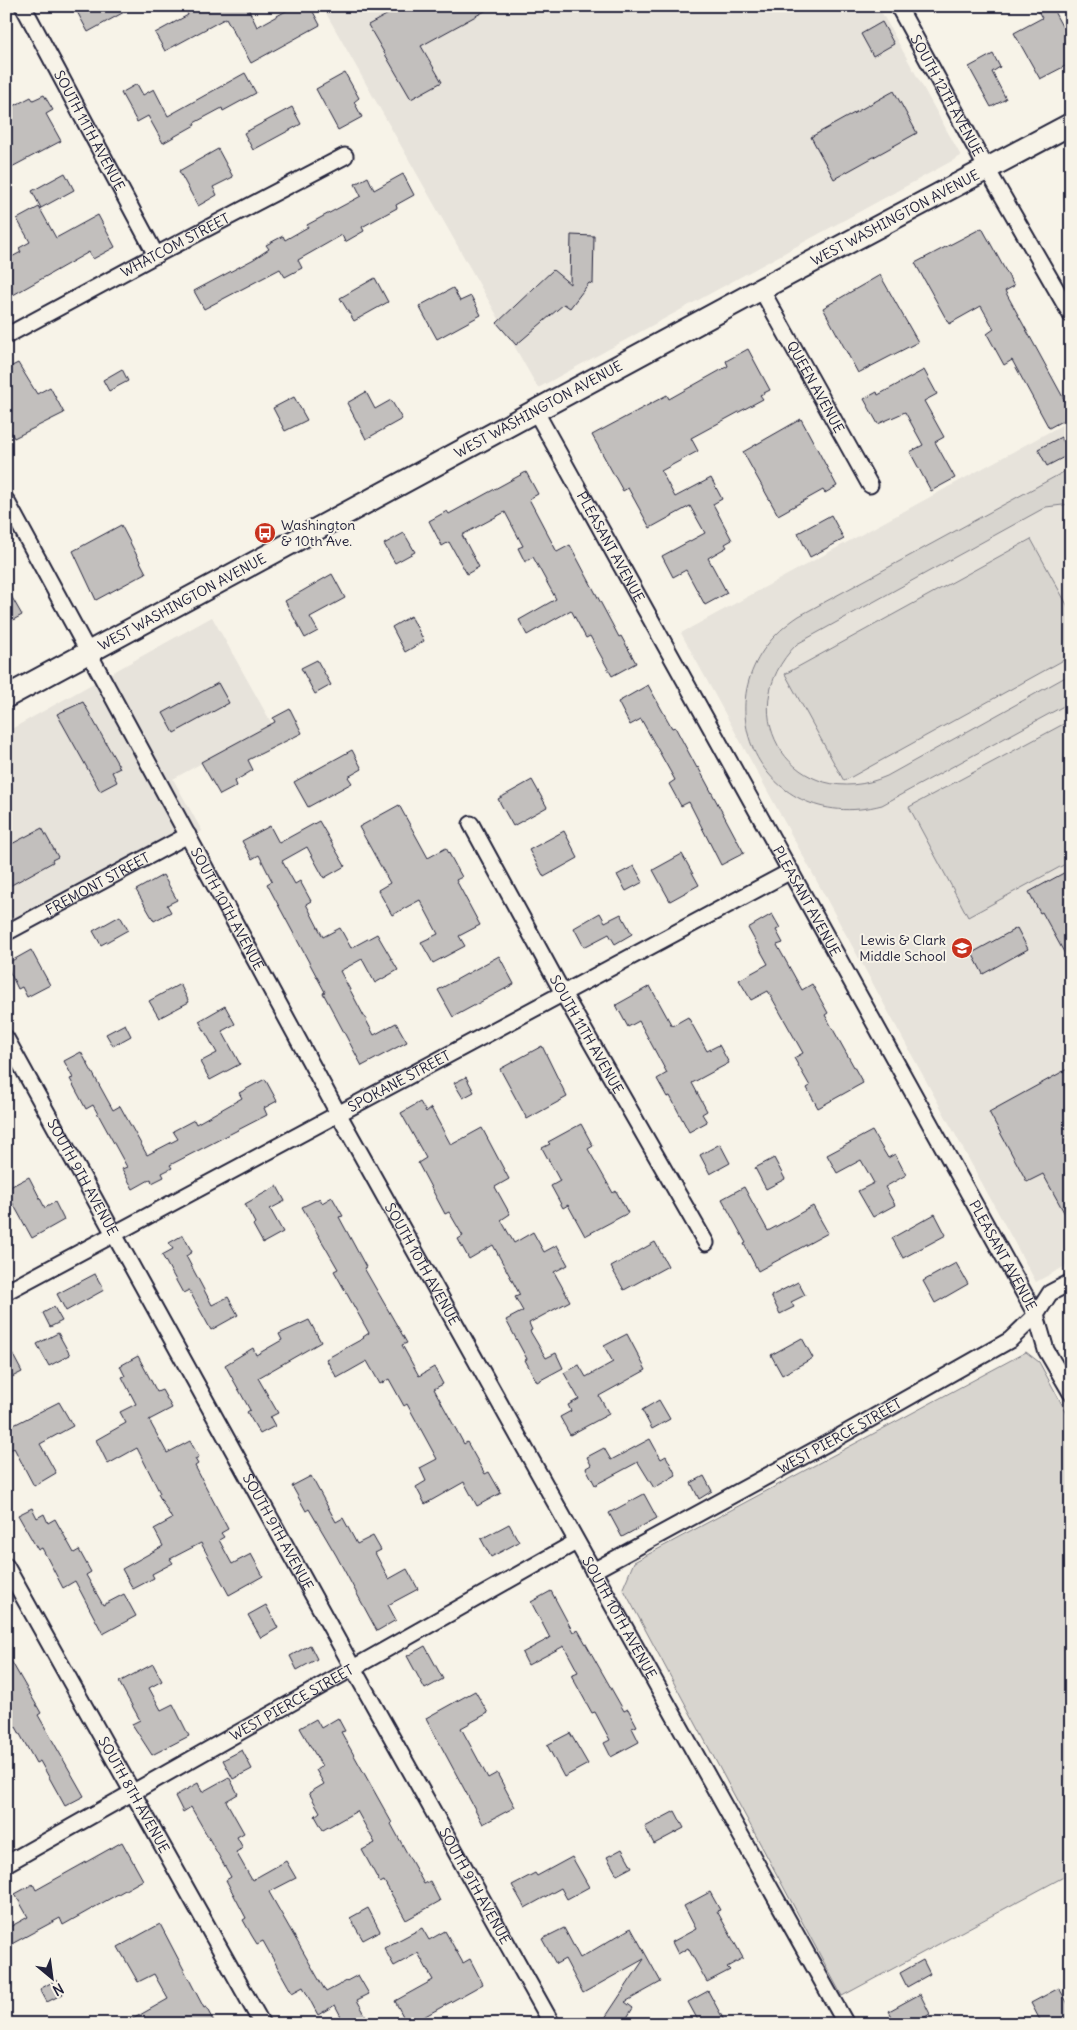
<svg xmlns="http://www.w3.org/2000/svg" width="1077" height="2030" font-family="Delius,sans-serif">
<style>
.built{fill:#e7e3db}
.green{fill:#d8d5cf;stroke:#7d7c85}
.building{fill:#c2bfbd;stroke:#22223b}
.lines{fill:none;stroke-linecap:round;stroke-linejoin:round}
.street-casing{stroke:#22223b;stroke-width:19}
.secondary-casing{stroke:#22223b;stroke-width:25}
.street{stroke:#f7f3e8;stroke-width:15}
.secondary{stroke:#f7f3e8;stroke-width:21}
.labels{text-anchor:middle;stroke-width:4;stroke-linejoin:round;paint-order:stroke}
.street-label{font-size:14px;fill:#22223b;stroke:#f7f3e8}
.poi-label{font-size:14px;fill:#22223b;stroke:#f7f3e8;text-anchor:start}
</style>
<rect width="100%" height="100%" fill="#f7f3e8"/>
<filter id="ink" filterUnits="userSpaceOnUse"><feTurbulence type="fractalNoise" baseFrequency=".02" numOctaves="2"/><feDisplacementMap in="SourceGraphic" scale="10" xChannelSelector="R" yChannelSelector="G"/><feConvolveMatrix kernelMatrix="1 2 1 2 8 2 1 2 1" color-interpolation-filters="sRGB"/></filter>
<g filter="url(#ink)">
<path class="built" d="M322,6h556l83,150 -423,232z
M1071,420v843l-35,19 -355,-649z
M212,617l60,107 -99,55 29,52 -196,109v-208z"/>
<path class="green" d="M1071,468v36l-25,3 -249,137c-70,70 -1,172 90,132l184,-102v28l-189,103c-124,33 -191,-118 -83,-189z
M1031,539l40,73v44l-227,125 -59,-107z
M1071,720v141l-103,56 -59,-110z
M1026,1352l13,10 32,59v452l-229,123 -219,-408 11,-26z"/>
<path class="building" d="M74,6h61l-47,26z
M184,6h63l10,21 38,-21h15l10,19 -69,38 -25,-45 -61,33 -10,-18 33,-18z
M403,6h91l-73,40 21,36 -31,17 -43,-74z
M1046,6h5l12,22 8,-5v40l-31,16 -26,-46 28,-15 -4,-7z
M882,22l12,22 -21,12 -12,-22z
M993,54l7,13 -8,5 14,27 -15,8 -22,-40z
M245,73l11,20 -33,18 -1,-3 -28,15 1,2 -32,18 -15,-27 -11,6 -16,-29 16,-9 6,11 11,-6 14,27z
M345,73l14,25 -5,4 8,15 -24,13 -22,-41z
M894,91l23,42 -83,46 -23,-42z
M44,95l9,15 -7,4 15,27 -55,29v-60l25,-13 2,3z
M292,107l9,17 -48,26 -9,-17z
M218,149l15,28 -20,10 4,8 -19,11 -19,-35z
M65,173l9,17 -33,18 -9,-17z
M403,174l11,21 -18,10 1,3 -35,19 2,4 -19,11 -3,-7 -44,25 4,8 -17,9 -5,-8 -76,40 -10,-18 60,-32 15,-10 -3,-4 17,-9 2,4 23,-13 -1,-2 54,-29 -6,-12 13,-7 6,13z
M39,207l17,31 42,-23 17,32 -22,12 -4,-7 -83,47v-39l15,-8 -2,-4 11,-6 -13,-23z
M982,228l32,58 -9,5 66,121v4l-22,12 -37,-68 -8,5 -17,-31 7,-5 -13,-23 -32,18 -34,-61z
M571,235l23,1 -1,48 -4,-1 -19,25 -6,-4 -48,41 -19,-22 56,-53 17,14z
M880,275l38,67 -60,31 -35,-65z
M375,278l13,24 -34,19 -14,-23z
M453,288l7,13 11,-5 10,19 -44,24 -18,-33z
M748,349l22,41 -10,5 3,4 -72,39 7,13 -37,20 14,26 36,-19 11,21 -9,5 19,36 -7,4 2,3 -19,11 19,35 -22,12 -19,-35 -13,7 -11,-21 43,-23 -15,-27 -40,22 -22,-40 -5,3 -31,-56 75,-40 2,4 59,-33 -2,-5z
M18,363l19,31 13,-7 14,26 -50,25 -8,-14v-55z
M122,369l6,12 -19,10 -6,-11z
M924,370l13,24 -13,7 20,36 -9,5 20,36 -24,13 -21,-39 13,-7 -18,-33 -27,12 -14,-25 13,-7 1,3z
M366,392l9,17 16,-9 11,19 -36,20 -19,-36z
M294,397l13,23 -22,11 -12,-23z
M801,419l36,67 -12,7 -2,-3 -45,25 -35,-63z
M1061,437l9,17 -23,12 -9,-17z
M526,472l12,22 -9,5 28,53 13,-7 49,92 2,-1 15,27 -24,13 -22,-40 -4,2 -15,-28 -44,25 -8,-15 37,-21 -23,-42 -8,5 -7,-14 5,-2 -18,-34 -43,23 17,32 -12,7 -18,-32 -7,4 -13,-25 18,-10 2,3z
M831,515l13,24 -34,18 -12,-24z
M121,525l25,48 -50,27 -23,-49z
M404,533l11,19 -20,11 -11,-19z
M332,574l13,24 -35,19 8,14 -13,7 -20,-37z
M6,587l16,28 -16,9z
M411,616l13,25 -19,11 -13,-25z
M317,660l14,25 -16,9 -14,-26z
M218,683l11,20 -55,30 -11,-20z
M648,685l24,43 3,-1 22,41 1,-1 46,86 -23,12 -32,-63 -8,4 -12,-22 6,-4 -34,-61 -11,6 -12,-23z
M83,702l37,66 -8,4 5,10 -17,9 -43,-77z
M290,709l12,24 -54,27 5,10 -18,11 2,5 -17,9 -19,-33 74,-40 -2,-4z
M352,750l10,19 -14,8 4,6 -44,24 -14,-25z
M532,780l15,27 -34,19 -15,-27z
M399,805l29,53 18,-10 16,29 -6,3 24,45 -21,11 6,10 -32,17 -12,-21 17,-8 -18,-34 -28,15 -14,-25 12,-7 -31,-56z
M319,821l26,45 -21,12 -17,-31 -25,14 13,23 5,-3 11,20 -5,3 17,33 17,-9 11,20 26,-14 21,36 -23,13 -13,-24 -22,12 34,64 22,-12 11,19 -45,24 -39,-73 2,-1 -58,-108 5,-3 -13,-26 -7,4 -10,-18 28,-15 9,17z
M42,828l16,29 -6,3 1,2 -47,26v-41z
M564,831l14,27 -34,19 -15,-27z
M682,854l17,31 -29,16 -17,-31z
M634,866l9,16 -17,9 -9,-16z
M1071,869v96l-29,-53 -2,1 -11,-21z
M163,875l14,25 -10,5 4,7 -17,9 -18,-31z
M600,913l5,9 16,-8 11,20 -17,10 -6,-10 -25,13 -10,-19z
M772,914l8,14 -4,2 7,13 -6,2 25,45 10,-6 16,29 -3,2 38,68 -45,25 -11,-20 3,-2 -16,-28 9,-5 -35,-62 -17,9 -12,-20 29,-16 -20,-36z
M120,916l8,14 -27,15 -8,-14z
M1017,928l11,21 -45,25 -11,-21z
M31,950l19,35 -23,12 -5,-10 -4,2 -12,-25z
M499,956l15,28 -61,33 -15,-27z
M180,984l9,18 -30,16 -10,-17z
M650,986l22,40 16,-9 19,34 12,-6 10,18 -37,20 15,28 -5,3 5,8 -18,10 -19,-36 -3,1 -10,-18 10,-6 -28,-52 -11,6 -12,-22z
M225,1006l10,18 -13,7 18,33 -30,16 -10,-18 17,-9 -18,-32z
M125,1024l6,12 -18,10 -7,-12z
M542,1046l25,51 -40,22 -27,-50z
M81,1052l32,58 7,-4 27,49 31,-16 -5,-8 21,-11 2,4 46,-26 -3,-5 26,-14 12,22 -13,7 3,7 -97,50 2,3 -10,5 2,4 -12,6 -1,-4 -18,10 -11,-20 5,-2 -34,-62 -7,4 -16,-30 3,-1 -9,-17z
M1071,1067v158l-28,-51 -16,8 -38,-70z
M466,1077l8,15 -11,6 -9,-15z
M420,1102l6,10 5,-4 20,37 31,-17 27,51 -14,8 15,27 -9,6 13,23 19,-11 11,20 13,-7 11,20 -14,7 16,29 -41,22 3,7 -2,1 16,27 10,-5 7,15 -26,14 -12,-22 2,-1 -21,-39 17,-9 -8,-14 5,-2 -27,-50 -24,14 -11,-20 5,-3 -14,-24 -4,2 -27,-51 8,-5 -25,-45z
M581,1124l12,22 -5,3 25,44 3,-2 12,22 -43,23 -17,-31 -5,3 -12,-22 9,-5 -18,-33 8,-4 -2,-2z
M872,1131l16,27 7,-4 11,21 -21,12 10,18 -22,12 -15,-26 16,-8 -13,-23 -24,13 -10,-18z
M720,1144l10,19 -20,11 -10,-19z
M774,1158l11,21 -19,10 -11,-21z
M29,1177l16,31 10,-6 9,18 -32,18 -26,-47v-2z
M277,1186l8,15 -15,8 13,23 -20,11 -10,-18 2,-2 -10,-19z
M744,1187l24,44 45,-25 15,27 -70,38 -14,-27 2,-1 -24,-44z
M332,1197l11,19 -4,1 27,50 -2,1 43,75 -5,2 17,31 15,-9 9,17 -9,5 30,55 3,-2 18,32 4,-2 12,21 -24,13 -13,-24 -39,22 -9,-17 10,-6 -6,-13 17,-9 -30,-55 -3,2 -15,-27 -9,5 -13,-23 -30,17 -11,-19 38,-21 -1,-1 6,-4 -35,-62 4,-2 -36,-62 18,-9 2,5z
M935,1214l11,21 -43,23 -11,-20z
M183,1235l9,17 -6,4 26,49 16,-8 10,18 -27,15 -22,-40 -6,3 -21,-38 11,-6 -4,-6z
M655,1242l13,24 -44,24 -13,-23z
M956,1263l12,21 -33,19 -12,-22z
M95,1274l9,16 -38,21 -9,-17z
M798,1282l7,13 -14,7 3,5 -14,7 -9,-18z
M54,1307l8,14 -12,6 -7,-14z
M309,1320l12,22 -63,36 20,35 -8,4 5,9 -15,8 -13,-22 3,-2 -25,-45 28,-17 3,7 26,-15 -3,-6z
M58,1333l12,22 -21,11 -12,-22z
M627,1334l19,36 -47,26 10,18 -39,21 -10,-18 11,-6 -3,-6 11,-6 -15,-26 15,-8 7,12 27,-15 -9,-16z
M802,1338l11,20 -31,17 -11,-20z
M6,1342l16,30 -16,8z
M138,1356l19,36 5,-2 10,18 -23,12 18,33 23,-12 9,16 -4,2 3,5 -3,2 33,63 -7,4 3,4 -5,3 13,24 19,-10 12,22 -34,19 -28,-52 -31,16 3,4 -21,11 2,4 -21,11 -11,-20 41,-23 -9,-17 18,-10 -14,-25 2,-1 -23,-45 -29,16 -12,-24 30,-17 -6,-11 16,-8 -14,-27 3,-1 -5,-10z
M659,1400l11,19 -18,10 -10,-19z
M59,1402l14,24 -33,18 16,29 -22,13 -20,-38 -8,4v-23z
M650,1439l11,20 5,-3 10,19 -22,13 -16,-26 -43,23 -9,-17 5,-3 -4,-8 17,-9 7,12z
M311,1476l25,46 7,-4 14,26 16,-8 8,14 -6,3 14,26 18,-10 11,20 -30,16 8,15 -19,11 -41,-76 -27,-46 -3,2 -14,-25z
M704,1476l8,15 -13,8 -8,-16z
M644,1494l13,24 -35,19 -13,-24z
M32,1508l5,10 7,-4 4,9 7,-4 19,34 5,-3 12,22 -5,3 17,30 21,-11 12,22 -33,18 -28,-53 -12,7 -21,-40 -4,2 -20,-35z
M509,1524l10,18 -28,15 -10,-18z
M551,1591l22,41 5,-2 46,81 4,-2 9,17 -5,2 7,14 -28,15 -7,-14 6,-3 -15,-28 -3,1 -21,-38 7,-3 -14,-26 -36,19 -6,-12 28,-15 -19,-36z
M266,1605l12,23 -17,10 -13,-23z
M310,1645l7,14 -20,11 -7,-14z
M425,1646l18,33 -18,10 -18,-33z
M6,1652l35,61 -3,2 46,81 -19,10 -25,-45 -4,2 -20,-36 -10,5z
M153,1664l9,17 -13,7 12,22 12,-6 16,32 -37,19 -20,-31 8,-4 -21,-38z
M475,1691l13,22 -27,15 27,50 9,-5 18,34 -32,17 -57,-106z
M338,1718l7,13 -4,1 51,91 -1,1 33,60 6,-3 10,20 -34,19 -22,-39 -4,2 -18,-33 13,-7 -18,-32 -34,19 -8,-14 5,-4 -11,-19 15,-9 -8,-14 6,-4 -22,-38 16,-9 5,9z
M570,1733l18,31 -24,13 -17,-32z
M242,1750l10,19 -19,10 -10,-19z
M229,1777l9,17 -12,7 18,32 -7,4 6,11 -7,4 16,28 34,-19 10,17 -27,14 57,100 32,-17 11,19 -12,6 10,18 -10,6h-12l-10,-19 -17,10 -15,-28 -11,6 -29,-52 -6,3 -5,-8 -9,-16 3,-2 -20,-38 5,-3 -40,-70 -8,5 -8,-16 23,-13 4,9z
M675,1811l9,17 -30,16 -9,-17z
M122,1842l21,38 -80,45 -3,-7 -54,29v-18l22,-12 -13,-23 18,-10 3,6z
M622,1849l10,18 -15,8 -10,-18z
M572,1857l17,30 -22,12 -6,-11 -36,20 -13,-23 23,-12 2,3z
M710,1892l10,18 -3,1 26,47 -16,9 3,3 -23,12 -19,-34 -10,6 -6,-12 24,-13 -12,-23z
M368,1908l12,23 -17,9 -13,-22z
M160,1924l44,84 2,-1 9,17h-91l44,-25 -14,-25 -16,8 -20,-35z
M422,1928l7,12 16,-9 18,32 7,-4 13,25 -72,40h-4l-12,-23 38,-21 -15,-27 -24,13 -10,-18z
M564,1928l16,30 51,-30 30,54 -36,20 8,6 -10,16h-22l43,-65 -61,34 -18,-34 -9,5 -14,-25z
M923,1960l7,14 -23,13 -7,-14z
M56,1980l7,14 -16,8 -7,-13z
M1059,1988l12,21v7l-14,8h-15l-11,-21z
M708,1991l18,33h-26l-12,-22z
M920,1994l10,20 -17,10h-17l-7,-13z"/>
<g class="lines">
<g class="street-casing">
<g id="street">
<path id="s1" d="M23,6l133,249"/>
<path id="s2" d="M898,6l89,163 84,146"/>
<path id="s3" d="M761,289l109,196"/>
<path id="s4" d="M6,336l150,-81 189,-99"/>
<path id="s5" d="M536,412l500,903 10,35 25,43"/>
<path id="s6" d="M6,500l333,615 507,909"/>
<path id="s7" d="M471,824l93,171 142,248"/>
<path id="s8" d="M6,933l182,-98"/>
<path id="s9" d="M6,1038l347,630 199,356"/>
<path id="s10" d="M6,1292l785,-421"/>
<path id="s11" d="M6,1566l256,458"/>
<path id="s12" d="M593,1571l242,-132 175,-99 26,-25 14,-22 21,-11"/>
<path id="s13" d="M6,1864l570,-322"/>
</g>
</g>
<g class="secondary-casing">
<g id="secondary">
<path id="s14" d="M6,697l755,-408 310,-165"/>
</g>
</g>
<use href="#street" class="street"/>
<use href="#secondary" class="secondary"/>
</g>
</g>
<defs>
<g id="bus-disc" transform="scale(1.125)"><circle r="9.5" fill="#c8321e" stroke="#f7f3e8"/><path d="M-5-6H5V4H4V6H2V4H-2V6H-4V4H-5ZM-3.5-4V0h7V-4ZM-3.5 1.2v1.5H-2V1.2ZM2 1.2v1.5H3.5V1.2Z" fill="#fff"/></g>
<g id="school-disc" transform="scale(1.125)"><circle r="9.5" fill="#c8321e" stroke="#f7f3e8"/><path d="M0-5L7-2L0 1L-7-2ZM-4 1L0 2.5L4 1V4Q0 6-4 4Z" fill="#fff"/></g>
</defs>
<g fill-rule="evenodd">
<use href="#bus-disc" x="265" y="533"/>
<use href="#school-disc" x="962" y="948"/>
</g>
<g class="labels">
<g class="street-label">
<text dy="5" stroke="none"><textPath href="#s2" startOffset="102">SOUTH 12TH AVENUE</textPath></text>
<text dy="5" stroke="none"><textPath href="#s1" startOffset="141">SOUTH 11TH AVENUE</textPath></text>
<text dy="5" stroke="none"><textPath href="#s14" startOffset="1010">WEST WASHINGTON AVENUE</textPath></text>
<text dy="5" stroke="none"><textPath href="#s4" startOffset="192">WHATCOM STREET</textPath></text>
<text dy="5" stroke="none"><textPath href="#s3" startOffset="112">QUEEN AVENUE</textPath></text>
<text dy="5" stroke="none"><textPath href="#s14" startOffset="605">WEST WASHINGTON AVENUE</textPath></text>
<text dy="5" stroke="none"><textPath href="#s5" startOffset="154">PLEASANT AVENUE</textPath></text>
<text dy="5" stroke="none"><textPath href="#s14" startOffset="200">WEST WASHINGTON AVENUE</textPath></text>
<text dy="5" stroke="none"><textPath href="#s8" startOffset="104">FREMONT STREET</textPath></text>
<text dy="5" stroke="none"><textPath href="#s5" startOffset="559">PLEASANT AVENUE</textPath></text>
<text dy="5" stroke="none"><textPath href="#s6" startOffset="465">SOUTH 10TH AVENUE</textPath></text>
<text dy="5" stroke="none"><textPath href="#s7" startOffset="240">SOUTH 11TH AVENUE</textPath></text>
<text dy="5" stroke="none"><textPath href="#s10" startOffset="446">SPOKANE STREET</textPath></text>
<text dy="5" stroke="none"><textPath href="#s9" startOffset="159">SOUTH 9TH AVENUE</textPath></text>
<text dy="5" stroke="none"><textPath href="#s5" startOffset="964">PLEASANT AVENUE</textPath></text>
<text dy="5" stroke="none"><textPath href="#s6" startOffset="870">SOUTH 10TH AVENUE</textPath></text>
<text dy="5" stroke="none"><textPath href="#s12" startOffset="281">WEST PIERCE STREET</textPath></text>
<text dy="5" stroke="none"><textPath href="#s9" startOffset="564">SOUTH 9TH AVENUE</textPath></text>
<text dy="5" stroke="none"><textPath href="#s6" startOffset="1275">SOUTH 10TH AVENUE</textPath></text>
<text dy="5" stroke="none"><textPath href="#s13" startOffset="328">WEST PIERCE STREET</textPath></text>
<text dy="5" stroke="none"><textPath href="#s11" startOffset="262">SOUTH 8TH AVENUE</textPath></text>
<text dy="5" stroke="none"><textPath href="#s9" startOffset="969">SOUTH 9TH AVENUE</textPath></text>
</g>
<g class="poi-label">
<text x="281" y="530">Washington<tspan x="281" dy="16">&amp; 10th Ave.</tspan></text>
<text x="946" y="945" text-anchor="end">Lewis &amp; Clark<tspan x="946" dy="16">Middle School</tspan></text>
</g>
</g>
<rect width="1077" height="2030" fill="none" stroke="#f7f3e8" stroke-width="25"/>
<rect x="12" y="12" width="1052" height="2005" fill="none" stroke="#22223b" stroke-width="2" filter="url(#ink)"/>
<g transform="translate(52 1978) rotate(151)" stroke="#f7f3e8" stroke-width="4" paint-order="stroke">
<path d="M0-4L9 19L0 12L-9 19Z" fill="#22223b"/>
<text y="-8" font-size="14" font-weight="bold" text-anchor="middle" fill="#22223b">N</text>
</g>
</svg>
